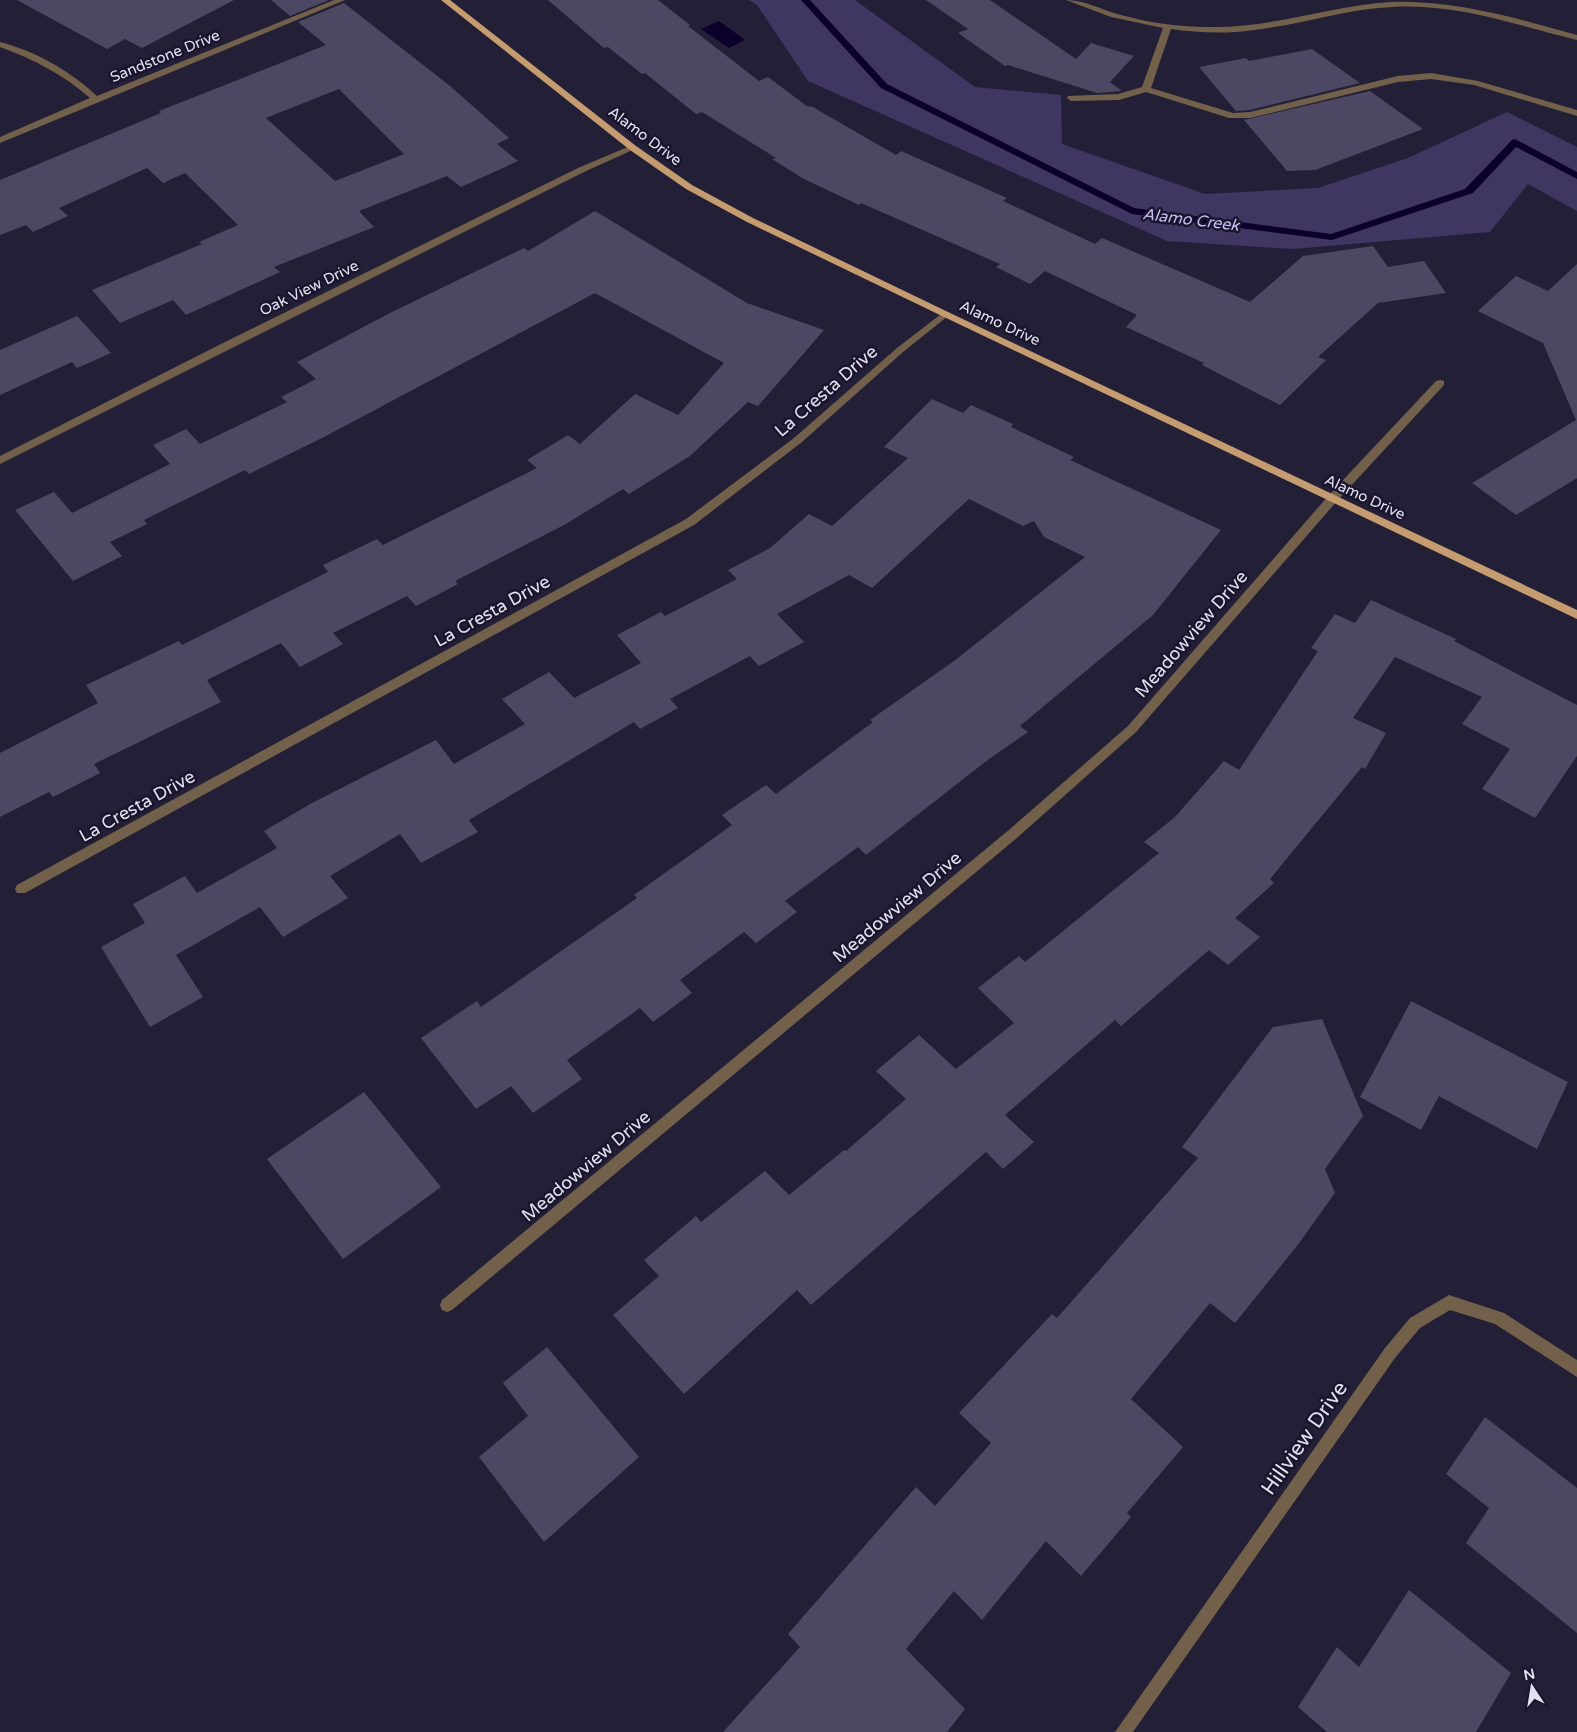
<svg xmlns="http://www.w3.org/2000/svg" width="1577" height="1732" font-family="'Varela Round',sans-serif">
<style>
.green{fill:#3f3762}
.water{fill:#0c002a}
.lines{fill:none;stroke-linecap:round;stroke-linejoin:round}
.stream{fill:#0c002a;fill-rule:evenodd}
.building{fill:#4c4863;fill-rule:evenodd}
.minor{fill:#73604a;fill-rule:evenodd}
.major{fill:#c59c6f;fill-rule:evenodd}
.labels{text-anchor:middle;stroke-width:5;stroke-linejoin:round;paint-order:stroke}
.far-street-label{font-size:15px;fill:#e3e1f1;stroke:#1a152c}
.far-water-label{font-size:16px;font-style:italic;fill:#c6bff3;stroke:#1a152c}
.street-label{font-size:18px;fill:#e3e1f1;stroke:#1a152c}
.near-street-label{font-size:21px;fill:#e3e1f1;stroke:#1a152c}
</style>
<rect width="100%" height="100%" fill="#231f36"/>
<path class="green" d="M749,0h106l120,87 86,8 1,49 143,50 113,-6 90,-30 99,-46 70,35v64l-49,-27 -38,48 -197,17 -126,-8 -359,-160 -51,-76z"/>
<path class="water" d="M719,21l26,19 -16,8 -28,-19z"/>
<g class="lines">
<path class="stream" d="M801,0h9l77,84 247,124 197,26 134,-45 47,-49 3,-1 62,33v7l-61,-32 -43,46 -141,47 -200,-26 -251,-126z"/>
</g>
<path class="building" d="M17,0h217l-92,48 -17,-9 -18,10z
M271,0h58l-39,16z
M548,0h110l32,25 -2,1 71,55 9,-4 40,30 3,-1 85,49 5,-4 106,47 -4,3 92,43 7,-6 148,64 53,-46 70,-10 15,21 36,-6 22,32 -68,10 -60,54 8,3 -46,45 -78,-40 2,-2 -78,-36 11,-12 -92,-44 -15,13 -34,-17 4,-3 -139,-61 -2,2 -55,-26 -32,-20 4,-1 -74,-46 -6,2 -51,-41 -3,1 -34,-27 -4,1z
M926,0h64l86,59 15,-16 43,13 -24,26 12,9 -25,2 -89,-28 -3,1 -47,-33 10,-4z
M344,3l106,83 59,52 -12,6 21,17 -57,26 -14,-11 -88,35 15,16 -100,40 6,5 -94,43 -13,-15 -53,23 -28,-33 110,-46 -3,-2 39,-17 -53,-52 -22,10 -16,-15 -88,40 9,8 -35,16 -7,-7 -26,10v-55l161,-67 -2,-2 167,-66 -28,-23zM339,89l65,65 -69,27 -69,-63z
M1312,49l48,34 -110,27 -14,1 -37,-44 47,-9 3,3z
M1370,91l53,38 -108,41 -28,1 -43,-51z
M595,211l152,92 77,27 -66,76 -10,-4 -58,54 -61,38 -6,-5 -59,36 -109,56 3,3 -42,22 -9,-10 -74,37 10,11 -43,23 -19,-24 -74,37 14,22 -127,62 6,9 -47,24 -4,-5 -49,25v-64l98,-50 -12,-18 93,-44 3,4 146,-73 -5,-7 54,-26 6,6 154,-77 -10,-8 41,-25 12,9 55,-50 43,21 46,-52 -129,-70 -271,144 -75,37 -4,-4 -101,50 3,4 -37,18 12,14 -49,25 -58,-71 39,-18 18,21 98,-49 -17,-19 33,-16 14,15 87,-42 -6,-5 35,-18 -19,-17 95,-50 132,-64 4,3z
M1577,264v214l-61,37 -44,-32 104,-63 -33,-77 -65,-32 38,-35 32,15z
M77,316l34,37 -34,15 -5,-6 -72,33v-45z
M932,399l31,14 8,-8 42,19 -2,3 63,30 -4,3 151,70 -68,85 -133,111 8,6 -39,27 -123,96 -8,-8 -73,54 12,11 -41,31 -12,-11 -64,48 12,13 -39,29 -13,-14 -73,52 15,19 -49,34 -22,-27 -35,23 -55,-71 56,-37 4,6 156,-109 -3,-3 98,-70 -10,-10 44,-30 10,9 97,-72 -3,-2 84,-59 131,-104 -41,-20 -10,-16 -11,5 -54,-27 -97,89 -23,-13 -72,39 27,28 -45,24 -9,-10 -80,43 8,9 -38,21 -6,-7 -165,98 9,12 -57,31 -21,-29 -70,42 18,22 -65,39 -23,-30 -84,48 27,42 -53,30 -49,-80 44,-24 -12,-19 52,-28 12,17 80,-45 -13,-17 48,-28 124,-63 18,24 71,-40 -23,-25 47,-27 25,26 67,-35 -24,-28 44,-23 4,4 72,-37 -9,-9 42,-22 39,-34 23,12 76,-68 -24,-11z
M1371,600l85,39 -2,2 123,64v51l-42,62 -53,-29 28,-40 -48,-25 20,-27 -87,-40 -42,61 33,15 -21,36 -3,-2 -92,112 4,4 -39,35 25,19 -32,28 -19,-15 -88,76 -6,-6 -110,95 29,27 -31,27 -17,-17 -175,153 -14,-15 -113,104 -71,-79 46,-39 -15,-16 52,-44 5,6 64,-51 24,24 55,-45 2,1 60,-52 -30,-28 43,-36 37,34 58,-46 -36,-35 41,-32 6,6 134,-109 -15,-11 31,-25 49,-56 15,9 79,-119 -7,-3 24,-34 20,9z
M1411,1001l157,81 -31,67 -98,-53 -18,34 -61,-33z
M1322,1019l41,97 -38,53 10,24 -38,53 -62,77 -25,-20 -79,96 52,48 -56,66 4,4 -50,59 -35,-35 -64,79 -28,-29 -48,58 59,60 -18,23h-224l77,-85 -12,-13 128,-147 19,19 56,-63 -32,-30 93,-99 5,4 141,-160 -16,-11 91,-120z
M364,1092l77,95 -98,72 -76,-100z
M547,1347l92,110 -95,85 -65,-85 49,-41 -25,-33z
M1485,1417l92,71v145l-111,-90 23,-35 -43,-34z
M1409,1590l102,83 -35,59h-149l-29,-25 39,-60 22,20z"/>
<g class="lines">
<path class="minor" d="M334,0h11l-345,143v-6l90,-39c-26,-23 -57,-39 -90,-51v-5c36,9 70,29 97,54z
M1066,0c18,0 34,9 51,14 29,8 60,13 90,13 63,2 122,-21 184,-25 63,-2 126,16 186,33v5c-61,-15 -121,-37 -185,-33 -47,2 -92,18 -138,23 -28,4 -56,3 -83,-1l-20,59 82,25 17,-1 148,-36 33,-3 47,8 99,29v6l-103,-31 -43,-6 -33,3 -148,36h-21l-83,-26 -27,8 -48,1 -4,-3 1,-2 50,-2 24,-7 21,-59 -52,-11z
M630,146l7,2 -53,24 -584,292v-8l223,-113 355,-175z
M945,311l3,1v4l-45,36 -101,90 -108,83 -669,368h-8l-2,-4 2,-4 669,-366 108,-81 103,-90z
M1440,380l4,1v4l-107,116 -201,231 -118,105 -566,473 -5,2 -5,-2 -2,-5 2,-5 568,-471 118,-103 201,-231 107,-114z
M1449,1295l55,18 73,47v17l-82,-53 -45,-14 -30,18 -25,30 -262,374h-18l270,-384 25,-30z"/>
<path class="major" d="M441,0h9l186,146 56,39 61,33 195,94 629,298v9l-635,-303 -195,-94 -61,-33 -56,-39z"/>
</g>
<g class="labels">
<g class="far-street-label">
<text transform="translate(165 56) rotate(-22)" y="5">Sandstone Drive</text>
<text transform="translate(645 136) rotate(37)" y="5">Alamo Drive</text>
<text transform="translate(309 288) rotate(-26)" y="5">Oak View Drive</text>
<text transform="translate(1000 323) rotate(25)" y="5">Alamo Drive</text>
<text transform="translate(1365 497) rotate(25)" y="5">Alamo Drive</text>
</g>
<g class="far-water-label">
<text transform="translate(1191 219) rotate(7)" y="6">Alamo Creek</text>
</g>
<g class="street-label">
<text transform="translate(826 391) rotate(-41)" y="6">La Cresta Drive</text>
<text transform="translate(492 611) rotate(-29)" y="6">La Cresta Drive</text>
<text transform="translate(1191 634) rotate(-49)" y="6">Meadowview Drive</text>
<text transform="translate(137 806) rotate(-29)" y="6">La Cresta Drive</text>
<text transform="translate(897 907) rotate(-40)" y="6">Meadowview Drive</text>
<text transform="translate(586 1166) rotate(-40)" y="6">Meadowview Drive</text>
</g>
<g class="near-street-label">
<text transform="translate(1304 1438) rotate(-55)" y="7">Hillview Drive</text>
</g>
</g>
<g transform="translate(1532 1687) rotate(348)" stroke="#1a152c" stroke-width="4" paint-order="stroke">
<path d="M0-4L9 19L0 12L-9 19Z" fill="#e3e1f1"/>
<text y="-8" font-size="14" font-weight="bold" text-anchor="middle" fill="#e3e1f1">N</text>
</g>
</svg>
